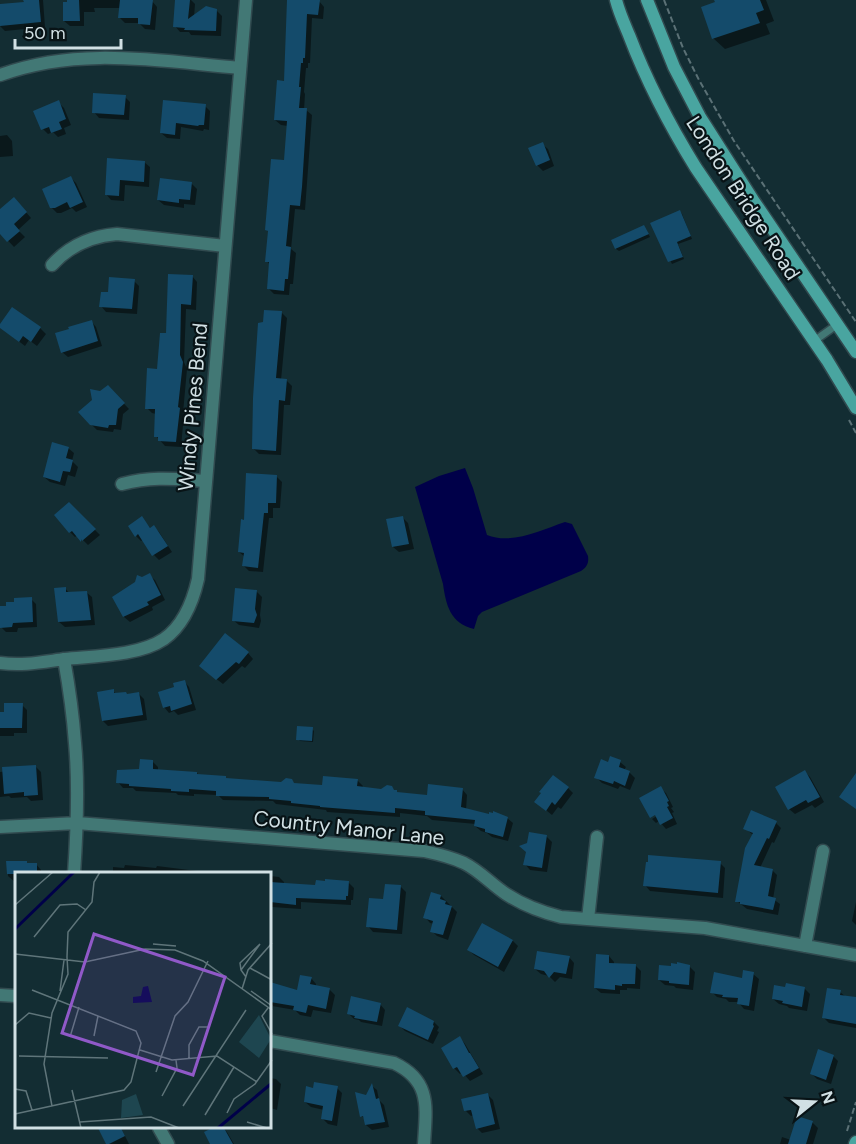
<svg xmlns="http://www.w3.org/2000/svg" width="856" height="1144" font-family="Figtree,sans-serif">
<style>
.water{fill:#000049}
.shadow{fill:#0007}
.building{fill:#144b6b}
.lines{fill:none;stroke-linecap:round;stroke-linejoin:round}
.lane-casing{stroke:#314a4f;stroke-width:10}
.street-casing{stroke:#314a4f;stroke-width:15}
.secondary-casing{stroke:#314a4f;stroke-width:15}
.path{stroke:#5b7176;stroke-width:2;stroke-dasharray:6 3;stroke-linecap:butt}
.lane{stroke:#427875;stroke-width:7}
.street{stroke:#427875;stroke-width:12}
.secondary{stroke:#49a5a0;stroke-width:12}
.labels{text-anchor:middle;stroke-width:4.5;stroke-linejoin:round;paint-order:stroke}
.street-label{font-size:21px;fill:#d1e0e4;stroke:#081316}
.inset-river{fill:none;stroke:#000049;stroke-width:3}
.inset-road{fill:none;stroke:#5f757a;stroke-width:1.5}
.view{fill:#9059c8;fill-opacity:0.15;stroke:#9059c8;stroke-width:3}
.inset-edge{fill:none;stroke:#d1e0e4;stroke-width:3}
</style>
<rect width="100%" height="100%" fill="#132d33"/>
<path class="water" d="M465,468l8,20 14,47c25,10 54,-5 78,-13l7,2 16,32c1,7 -1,11 -7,15l-99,41 -4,4 -4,13c-24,-6 -28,-24 -31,-45l-28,-97 24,-11z"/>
<path class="shadow" d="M25,0h18l2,27 -40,4 -5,-5v-20l25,-2z
M69,0h77l6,1 5,6 -2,23 -10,-1 -6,-6h-14l-5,-5 1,-10h-27l1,4h-11v14h-14l-6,-5z
M177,0h14l4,4 -1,13 22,-7 6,6 -1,20 -30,-1 -2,-3h-9l-5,-6z
M289,0l30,1 5,6 -1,12 -11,-1 -2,45h-2v5h-2l-2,24 1,2 -1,16h2l6,5 -7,95 -10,-1 -4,40 5,4 -3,31h-3l-1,11 -15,-1 -6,-6 2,-23 -3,-4 2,-28 -2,-3 18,-68 3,-36 -7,-1 -6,-5 10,-37z
M716,0h50l8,21 -8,3 4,10 -45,15 -12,-11 4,-35z
M125,97l5,5 -1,18 -30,-2 -5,-6z
M58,102l6,6 7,17 -7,3 2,6 -8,3 -5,-5 -5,2 -5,-5z
M164,102l41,4 5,5 -1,19 -5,-1 -1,2 -22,-4 -1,12 -13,-1 -6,-5z
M7,135l5,6 1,15 -13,1v-21z
M542,144l6,5 6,17 -11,5 -6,-6z
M109,159l35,3 6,5 -1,20 -24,-2 -1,16 -13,-1 -5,-6z
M71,178l5,5 11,24 -11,5 -4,-4 -11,5h-4l-6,-6z
M191,183l6,6 -2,16 -11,-1v4l-20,-3 -6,-5z
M19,204l12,14 -13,12 7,7 -11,10 -14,-15v-21z
M680,212l2,2 10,25 -14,5 6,15 -12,5 -20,-41z
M646,229l4,8 -31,14 -3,-2 -3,-9z
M192,276l5,6 -1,28 -10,-1 -2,53 3,7 -4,44 1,1 -3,33 -16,-1 -9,-10v-22l-4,-1 -5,-5 12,-38 8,-35z
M134,281l5,5 -2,28 -31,-2 -5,-6 8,-12z
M13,309l27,19 6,6 -9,12 -8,-6 -4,6 -25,-19z
M282,313l5,5 -6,62h5l6,6 -2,19h-6l-3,50 -22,-1 -5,-5z
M91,321l5,6 6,19 -34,11 -6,-5z
M108,387l21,22 -6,5 -2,16 -7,-1 -1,3 -16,-2 -6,-6 9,-31z
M68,448l6,5 -2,8 6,6 -3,10 -7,-2 -3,11 -15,-4 -6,-5z
M276,476l6,6 -2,26h-7v10h-4l-6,54 -14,-1 -5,-5 1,-9 -6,-5 6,-31z
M69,504l31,31 -12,10 -10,-10 -3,2 -5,-5z
M142,518l9,11 3,-2 5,5 13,20 -13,8 -5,-5 -10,-16 -3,2 -5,-5z
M403,518l5,5 6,26 -15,3 -6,-5z
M149,575l6,5 10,20 -13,7 1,3 -23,12 -6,-5 -10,-20z
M65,588l5,6 16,-2 6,5 3,28 -30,2 -6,-5z
M256,591l6,6 -2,18 1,6 -2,7 -20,-3 -6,-5z
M31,599l5,5 1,23 -19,1 -1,4h-11l-5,-5 -1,-20h7z
M248,653l5,6 -8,9 -3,-2 -19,18 -17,-13z
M184,681l5,6 7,23 -18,5 -4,-4 -5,2 -5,-6 12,-19z
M113,691l4,4 11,1 11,-2 5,5 3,21 -39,6 -5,-5z
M22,705l5,5v23h-13v3h-14v-22h6z
M312,729l2,2 -1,11 -13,-1 -2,-2z
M152,761l6,6v4l39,2 3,3 28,4 95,7 34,-7 6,6 -1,2 66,9 34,-8 5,6 -1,15 41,8 6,5 -5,18 -16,-4 -5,-4 -6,-2 -6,-5 1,-2 -44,-4 -5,-4 -27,-3v4l-73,-5 -1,-2 -50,-6 -3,-3 -50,-1 -5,-5 -24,-1v2l-16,-1 -2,-2 -40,-2 -3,-3h-10l-5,-6 22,-11z
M620,762l6,5 -2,3 5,2 6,6 -5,12 -10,-4 -2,3 -16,-6 -6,-6 13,-13z
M36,767l5,5 2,28 -12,1 -4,-4 -16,1 -2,-2 -9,1v-25z
M805,772l5,5 14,25 -9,6 -3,-3 -17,9 -6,-5z
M568,788l5,5 -12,16 -3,-2 -6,8 -16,-13z
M660,788l6,5 7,14 -2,1 3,4 -2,1 5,11 -11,5 -7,-8 -3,2 -4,-4 10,-6z
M776,823l5,5 -7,15 -2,-1 -12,26 12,2 5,5 -4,24 7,5 -2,11 -31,-6 -10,-8 16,-66 -8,-7z
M546,836l6,6 -5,30 -17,-2 -5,-6 4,-20z
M8,863l28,1 5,6v4h-25v9l-8,-7z
M720,863l5,5 -2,30 -73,-7 -5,-6z
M125,865l31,3 1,-2 56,7 1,-2 32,3h-133v-7l11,1z
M270,876l9,1 5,5v2l33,3 31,-5 6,6 -1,12h-2v5l-50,-3v7l-29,-2 -2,-2z
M401,887l5,5 -4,42 -29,-2 -5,-6 17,-25z
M441,896l16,16 -9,28 -11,-4 -5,-5 2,-7 -4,-1 -5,-6z
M856,902v23l-4,-4z
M483,925l30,16 5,5 -14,26 -30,-17 -5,-5z
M609,956l5,6v2l22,2 5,5 -1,18 -13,-1v2h-7v4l-19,-1 -6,-5z
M569,957l5,6 -2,16 -12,-2 -5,5 -6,-6 -8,-2 -6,-5z
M689,966l6,6 -2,18 -17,-2 -2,-2 -9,-1 -6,-5z
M753,974l6,5 -5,32 -10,-2 -6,-7h-9l-3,-3 -9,-2 -5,-5z
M311,978l5,6v3l13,2 6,6 -4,18 -18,-3 -2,7 -11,-2 -5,-5 -23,-4v2h-2v-24l28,7z
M787,988h17l6,6 -3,17 -18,-3 -2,-2 -8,-2 -6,-5z
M840,992l6,5 10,2v29l-27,-5 -5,-5z
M380,1004l5,6 -3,16 -21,-4 -2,-2 -5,-1 -5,-5z
M434,1022l5,5 -2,4 2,1 -6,12 -28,-13 -5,-5z
M460,1038l5,6 18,30 -13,7 -8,-9 -2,2 -6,-6 -11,-20z
M833,1056l5,5 -7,23 -14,-5 -5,-5z
M270,1078l6,1 5,5 -4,26 -7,-2z
M372,1086l5,4 2,10 5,5 5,22 -17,3 -6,-5 -1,-6 -3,-3 5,-19z
M337,1088l5,5 -5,33 -9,-2 -6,-6 2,-8 -13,-3 -6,-5 9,-13z
M488,1095l5,5 7,29 -18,4 -5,-5 -3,-13 -3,1 -5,-5z
M812,1122l6,6 -5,16h-33l2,-7 9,3z
M99,1128h22l8,16h-22z
M215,1128h8l4,4 7,12h-22l-6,-11z"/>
<path class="building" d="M23,0h16l2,22 -41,4v-22l24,-2z
M67,0h12l1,21h-17v-19h4z
M120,0h33l-3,25 -12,-1v-6h-20z
M175,0h15l-2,19 18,-13 11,3 -1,22 -32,-1 1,-2 -12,-1z
M287,0h33l-2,15 -11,-1 -2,44h-2v5h-2l-2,24h2l-2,21h8l-5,79 -2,19 -10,-1 -4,41 5,1 -3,32h-3l-1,12 -17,-2 2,-27h-4l3,-31 -3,-1 6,-71 13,1 3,-39 -13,-1 3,-40 7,1z
M714,0h46l4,10 -8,3 4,10 -48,16 -11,-32 14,-5z
M93,93l33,2 -2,20 -32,-2z
M59,100l7,19 -7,3 3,7 -11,4 -2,-6 -8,3 -8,-19z
M163,100l43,4 -2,21h-5l-1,1 -22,-3 -1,12 -15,-2z
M543,142l7,18 -14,6 -8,-18z
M107,158l38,3 -1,21 -24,-2 -1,16 -14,-1z
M71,176l12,26 -13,6 -3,-6 -12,6h-5l-8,-19z
M160,178l32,4 -2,18 -11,-1v4l-22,-3z
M14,197l13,15 -13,12 6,7 -13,11 -7,-8v-25z
M680,210l11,26 -14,6 6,15 -15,5 -18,-39z
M644,225l5,9 -34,15 -4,-9z
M168,274l25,1 -2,30 -10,-1 -1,51 3,7 -5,45 2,1 -4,34 -18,-1v-4h-4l1,-28h-10l2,-41 10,1 3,-36h6z
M109,277l26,2 -3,30 -33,-2 2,-15h7z
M12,307l29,20 -10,15 -8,-6 -4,6 -19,-14v-4z
M264,310l18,1 -6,67 11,1 -2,22 -6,-1 -3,51 -24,-2 1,-51 5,-75 5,-1z
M92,320l6,21 -37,12 -6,-20 14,-4 -1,-2z
M108,385l17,18 -7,6 -2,16h-7l-1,3 -18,-3 -12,-13 14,-12 -2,-11 10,2z
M52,442l17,5 -3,11 7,2 -3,12 -7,-1 -3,11 -17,-5z
M246,473l31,2 -1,28h-8v10h-4l-6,55 -16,-2 2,-13 -6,-1 3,-33 3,1z
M69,502l27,27 -14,12 -1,-2v3l-9,-11 -3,2 -15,-18z
M142,516l8,12 4,-3 14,21 -16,10 -14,-22 -3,3 -7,-11z
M403,516l6,28 -17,3 -6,-28z
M150,573l11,22 -14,7 2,3 -26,12 -11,-20 23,-15 2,-7 5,2z
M66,587v5l21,-1 4,29 -33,2 -4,-34z
M235,588l22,2 -2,19 2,6 -3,8 -22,-2z
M32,597l1,25 -20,1 -1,4 -12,1v-22h6v-4h8v-4z
M225,633l24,19 -10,12 -3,-2 -20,18 -17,-14z
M185,680l7,24 -21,7 -1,-5 -7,2 -5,-16 16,-5 -1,-4z
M114,689v4l12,-1 1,2 12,-2 4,23 -41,6 -5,-29z
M4,703h19l-1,25h-22v-16h4z
M297,726l16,1 -1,14 -16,-1z
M610,756l11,4 -2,7 11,4 -5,15 -11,-5 -1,3 -19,-6 7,-19 7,3z
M140,759l13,1v9l44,3v2l29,2v2l55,4 5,-4 6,1 2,4 28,2 1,-9 35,3 -1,7 24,3 6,-4 5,1 2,4h3v2l30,3 1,-11 35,4 -2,19 28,7v-2l4,1v-2l15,6 -5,20 -18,-5v-3l-11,-3 1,-6 -50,-5v-4l-30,-3v5l-75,-6v-1l-29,-3v-2l-22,-2v-2l-53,-1v-5l-27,-2v3l-18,-1v-2l-42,-3v-2l-13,-1 1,-13 22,-1z
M36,765l2,30 -14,1v-4l-20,2 -2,-27z
M805,770l15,27 -12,6 -2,-3 -18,10 -13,-23z
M856,773v36l-17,-12z
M553,775l16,12 -14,18 -3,-3 -6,9 -12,-9 7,-9 -2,-1z
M661,786l8,15 -2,1 2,4 -2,1 6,11 -13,7 -5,-10 -5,3 -11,-20z
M751,810l26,11 -8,18 -2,-1 -13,27 19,4 -5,27 8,2 -3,12 -33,-6v-2h-5l10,-54 8,-15 -10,-4z
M529,832l18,3 -5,33 -19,-3 3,-13 -7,-6 8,-3z
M648,855l73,6 -3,32 -75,-7 3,-24h2z
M6,861h21v2h10v11h-30z
M325,879l24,2 -1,15h-2v4l-50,-2v7l-26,-3v-20l45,3 1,-5 9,1z
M385,884l16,1 -4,45 -31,-3 3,-29 14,1z
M431,892l10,3 -1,4 6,2 -1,3 7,2 -9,29 -13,-3 3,-11 -10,-3z
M482,923l31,17 -15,27 -31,-17z
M537,951l33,5 -4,18 -12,-2 -5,6 -5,-7 -10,-2z
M596,954l13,1v8l27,1 -1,20h-13v2l-7,-1v5l-21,-2z
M677,962l13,3 -1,20 -20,-2v-2l-11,-1 1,-15 12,1v-3l6,1z
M743,970l11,2 -5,34 -12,-2 1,-6 -16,-1 1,-2 -13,-2 4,-21 28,6z
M300,975l12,2 -2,7 20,4 -4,21 -18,-4 -2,8 -13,-3 1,-4 -24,-4v-20l27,8z
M786,983l19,4 -3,20 -20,-4 1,-2 -11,-2 2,-14 11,2z
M827,988l14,2 -1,5 16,2v27l-34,-6z
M351,996l30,7 -4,19 -23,-4 1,-2 -8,-2z
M407,1007l27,14 -1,4 1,1 -6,14 -30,-14z
M460,1036l9,17h1l9,15 -16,9 -6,-10 -4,2 -12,-21z
M818,1049l16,6 -8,25 -16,-6z
M314,1082l24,4 -6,35 -11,-2 2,-13 -19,-4 2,-16 7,2z
M372,1083l4,16 3,-1 6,24 -20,3 -2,-9 -3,1 -5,-25 11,3z
M488,1093l7,31 -19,5 -5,-19 -7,1 -3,-12z
M797,1116l16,5 -7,23h-18z
M98,1128h23l4,8 -16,8h-3z
M212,1128h12l9,16h-23l-6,-12z"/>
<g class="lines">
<g class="lane-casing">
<path id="lane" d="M814,341l24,-17"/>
</g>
<g class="street-casing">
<path id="street" d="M0,75c80,-29 158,-14 240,-7
M52,265c18,-20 39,-29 65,-31l108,12
M122,484c31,-8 53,-5 84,-3
M64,659c5,28 9,56 11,84 4,43 2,87 -1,131
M0,663c23,3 42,-1 65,-4 29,-3 74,-3 99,-20 20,-14 29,-38 34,-60l48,-579
M0,827l77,-4 347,28c14,3 27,6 40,12 16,8 27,21 42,31 17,11 35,18 55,23l144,11 151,27
M588,919l9,-82
M805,946l18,-95
M0,995l16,1
M270,1041l124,22c38,18 32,45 30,81
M159,1128l9,16"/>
</g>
<g class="secondary-casing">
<path id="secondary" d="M616,0c3,12 8,23 13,35 18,47 41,91 67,133l131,192 29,48
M647,0l27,67 26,50 53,83 103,152
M855,1144l1,-2"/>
</g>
<path class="path" d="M664,0l19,48 16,32 35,61 122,181
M849,420l7,13
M847,1131l9,-29"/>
<use href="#lane" class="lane"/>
<use href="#street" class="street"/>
<use href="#secondary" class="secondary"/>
</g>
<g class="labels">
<g class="street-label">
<text transform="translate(743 198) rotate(57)" y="7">London Bridge Road</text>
<text transform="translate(193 407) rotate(-85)" y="7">Windy Pines Bend</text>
<text transform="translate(349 828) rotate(6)" y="7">Country Manor Lane</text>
</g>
</g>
<g transform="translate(15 872)">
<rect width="256" height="256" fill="#132d33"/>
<path d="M244,143l12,24 -12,19 -20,-16zM121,222l7,21 -22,3 1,-18z" fill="#1e4650"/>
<path d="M133,114l4,16 -19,1v-6l8,-1 2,-9z" fill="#000049"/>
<path class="inset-river" d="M0,57l59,-57M203,256l54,-45"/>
<path class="inset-road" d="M0,33l38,-33M19,65l26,-32 17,-1 9,6M138,72l23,2M0,82l70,8 60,-13 30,1 28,11 69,49M52,85l1,-25 24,-30 2,-20 6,-10M235,96l22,12M226,98l19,-26 -20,19 1,7 5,7M227,117l6,-19 24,-27M45,119l4,-31M236,119l21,15M253,136l-6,8 10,18M0,153l14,-12 22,5M79,164l4,-20M55,165l9,-30M125,178l32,10 45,-4 40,26M4,184l89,2M174,186v-13l10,-18h11M141,200l19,-56 13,-14 20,-41M0,217l11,2 6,19M57,218l9,38M147,224l15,-28 -1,-8M37,234l-8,-42 8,-51 16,-39 -1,-17M168,234l63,-96M212,241l7,-14 21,-15 17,-24M0,242l109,-24 7,-8 10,-39 -5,-12 -104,-41M190,243l29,-48M65,250l71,-5 28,11M232,250l20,6"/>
<path class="view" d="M79,62l131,43 -32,98 -131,-42z"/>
<rect width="256" height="256" class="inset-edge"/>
</g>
<g transform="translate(814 1102) rotate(72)" stroke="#081316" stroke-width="4.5" paint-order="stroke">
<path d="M0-4.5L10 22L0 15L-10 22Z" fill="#d1e0e4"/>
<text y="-9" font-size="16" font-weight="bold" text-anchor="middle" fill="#d1e0e4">N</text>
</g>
<path d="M15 39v9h106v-9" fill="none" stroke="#d1e0e4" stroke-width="3"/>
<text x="24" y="39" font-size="18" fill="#d1e0e4" stroke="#081316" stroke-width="4.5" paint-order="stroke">50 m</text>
</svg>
